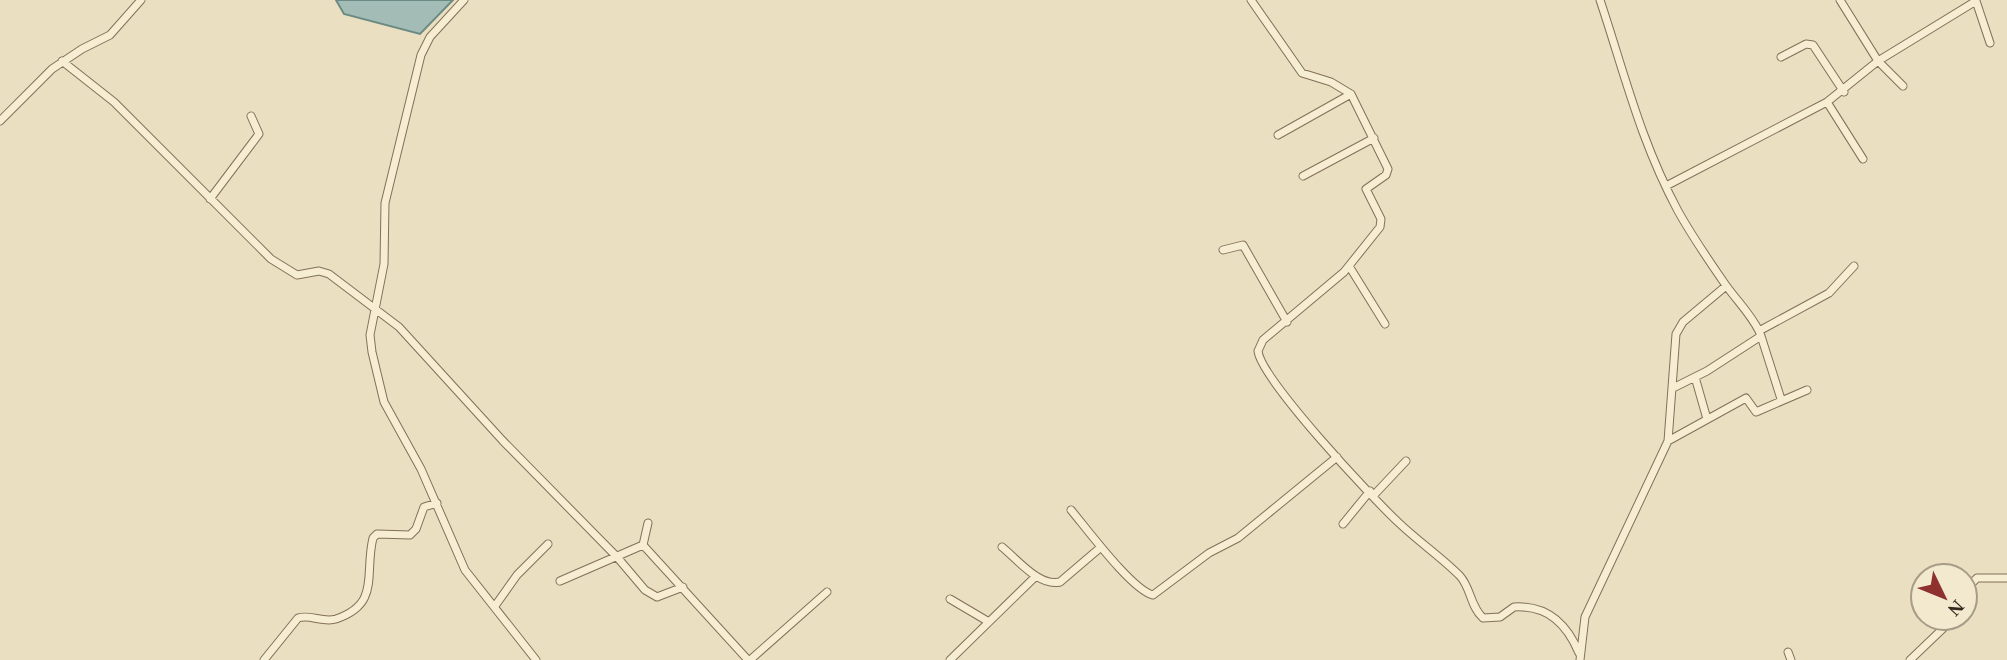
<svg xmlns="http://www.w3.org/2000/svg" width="2007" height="660" font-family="'Times New Roman',serif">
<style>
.water{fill:#a3bdb6;stroke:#6b8a83;stroke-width:2}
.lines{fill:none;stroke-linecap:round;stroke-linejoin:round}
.minor-casing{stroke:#827059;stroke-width:9}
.minor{stroke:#f6edd2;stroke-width:7}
</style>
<rect width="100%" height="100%" fill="#eadfc0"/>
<path class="water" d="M336,0h117l-33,34 -76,-20z"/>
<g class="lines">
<g class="minor-casing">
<path id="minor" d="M464,0l-34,37 -9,18 -36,148 -1,61 -14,71 2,17 12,50 37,67 44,101 71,90
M1251,0l51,73 29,9 20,12 37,75 -2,6 -20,14 15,30 -1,8 -36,45 -81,68 -5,11c3,28 115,148 141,172 20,19 42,34 61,53 11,12 10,30 23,42l17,-1 14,-10c34,-2 53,17 65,46
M1600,0c25,75 40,140 78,211 14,25 31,50 47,73 12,17 25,29 34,47
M1840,0l38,61 25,25
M1781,57l25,-13 7,1 31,47
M62,61l52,41 157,157 26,16 22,-4 10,3 70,53 104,114 114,116 28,33 12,7 26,-10
M1827,102l36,57
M0,121l52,-52 30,-20 28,-14 31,-35
M1278,135l73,-41
M1303,176l71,-38
M1666,186l161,-84 51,-41 98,-60 14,42
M210,199l49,-65 -8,-18
M1223,250l20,-5 44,77
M1349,266l36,58
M1761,336l20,63
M1695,377l12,42
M1673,388l34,-17 54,-35 -2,-5 70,-38 25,-27
M1668,441l78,-43 10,14 51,-22
M1374,495l32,-34
M1071,510c16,19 61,80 82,85l56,-42 29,-15 99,-81
M648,523l-5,22 105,115
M1343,524l27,-33
M1002,547c15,12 37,40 58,35l41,-35
M560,581l83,-36
M950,599l39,23
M1965,601l4,-15 8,-8h30
M495,606l22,-31 31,-31
M1788,652l3,8
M264,660l34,-42c12,-4 25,5 38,1 45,-15 28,-45 37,-81l4,-4 33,1 6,-6 8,-22 13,-4
M750,660l77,-68
M950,660l86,-84
M1580,660l5,-43 83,-176 8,-107 7,-12 43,-36
M1910,660l44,-42"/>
</g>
<use href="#minor" class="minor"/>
</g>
<g transform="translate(1944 597) rotate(133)"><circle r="33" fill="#f2e9cf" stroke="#a69c88" stroke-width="2"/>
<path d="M0-5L12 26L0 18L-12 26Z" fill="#8d302e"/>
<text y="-10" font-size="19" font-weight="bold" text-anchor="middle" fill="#33281d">N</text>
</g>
</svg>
